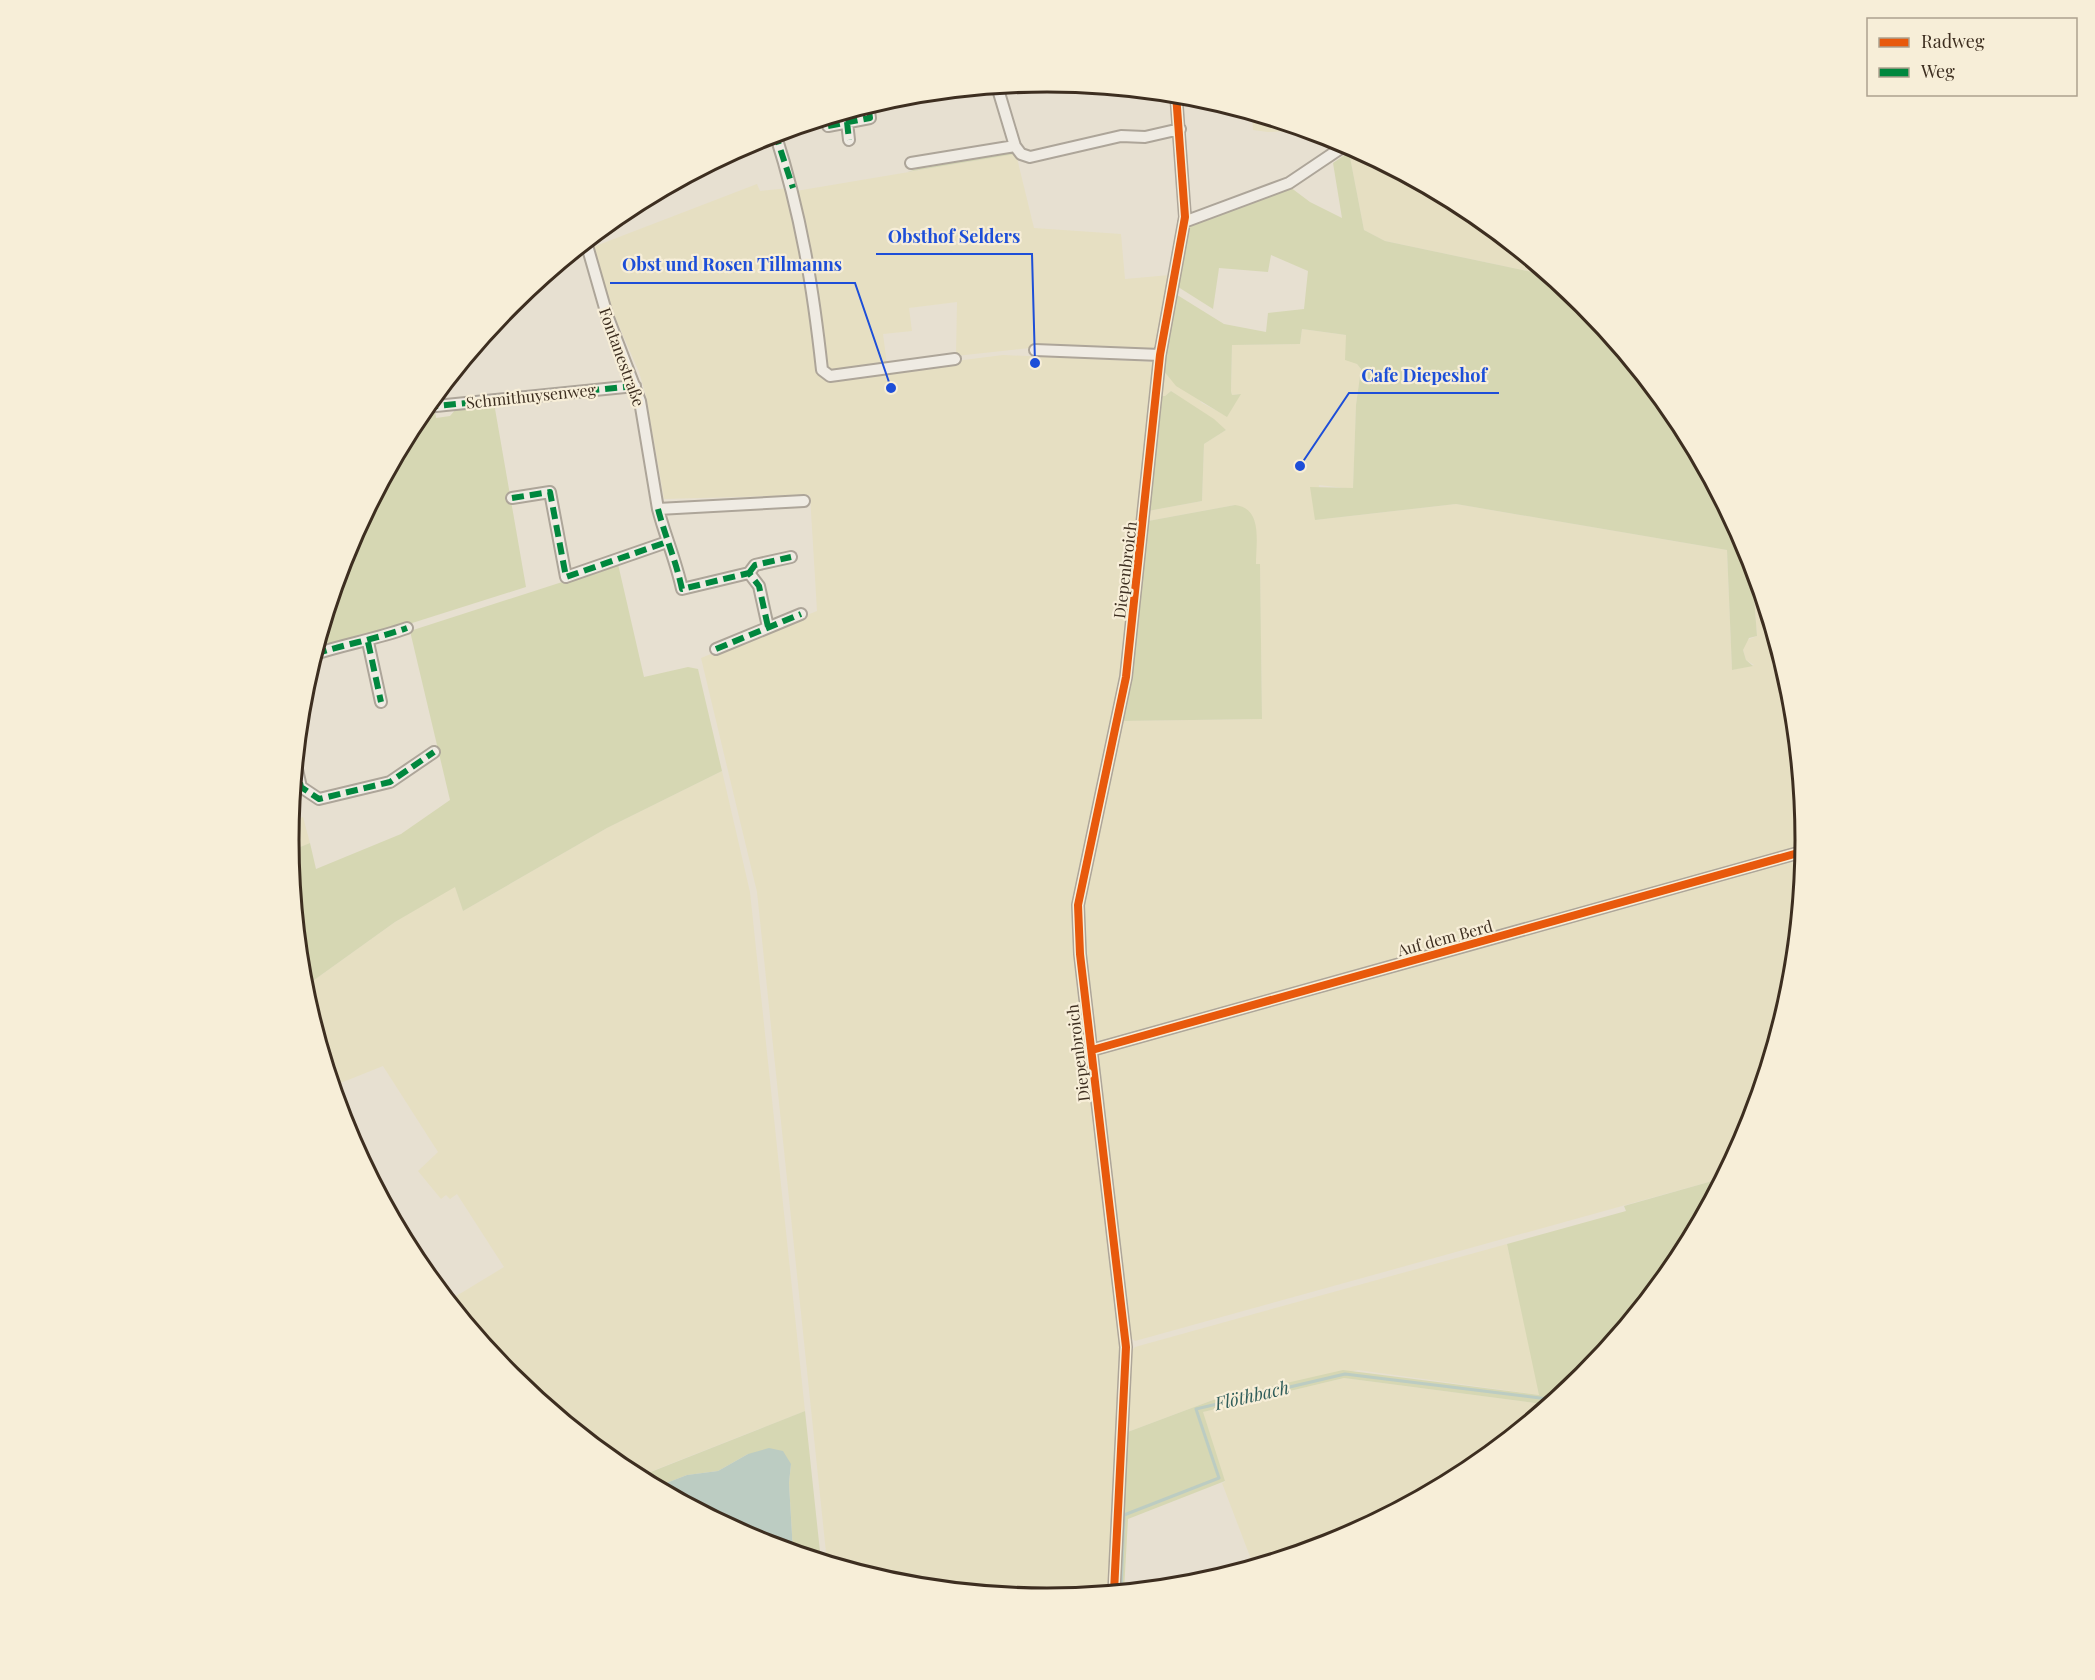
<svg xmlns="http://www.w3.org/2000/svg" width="2095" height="1680" font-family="'Playfair Display',serif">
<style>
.farmland{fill:#e6dfc2}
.green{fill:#d6d7b3}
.water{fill:#bcccc2}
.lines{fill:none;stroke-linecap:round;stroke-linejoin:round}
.stream{stroke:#bcccc2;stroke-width:3}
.minor-casing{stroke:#ada599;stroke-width:14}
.minor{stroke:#efebe3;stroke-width:10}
.quiet{stroke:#00873e;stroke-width:6;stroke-dasharray:12 6;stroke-linecap:butt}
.cycleway-casing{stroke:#f7eed8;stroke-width:11}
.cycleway{stroke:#e8590c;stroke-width:8}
.labels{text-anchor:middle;stroke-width:4.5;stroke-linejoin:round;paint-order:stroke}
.street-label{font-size:16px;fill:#3d2e20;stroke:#f7eed8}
.water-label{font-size:18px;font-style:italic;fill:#2f5d5a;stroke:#f7eed8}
.rim{fill:none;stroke:#3d2e20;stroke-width:3}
.leader{fill:none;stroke:#1d4ed8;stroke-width:2}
.callout-dot{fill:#1d4ed8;stroke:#f7eed8;stroke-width:2}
.callout-label{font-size:18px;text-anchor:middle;font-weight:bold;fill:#1d4ed8;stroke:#f7eed8;stroke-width:4.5;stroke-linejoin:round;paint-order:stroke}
</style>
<rect width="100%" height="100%" fill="#e7e0d1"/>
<path class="farmland" d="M1252,113l57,17 -41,2 -15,-2z
M1355,148l114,61 82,67 -166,-35 -21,-11 -15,-78z
M1016,154l18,74 87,6 4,45 45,-4 -14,77 -117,-5 -83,9 1,-54 -48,6 3,23 -29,3 4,31 -54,7 -8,-5 -29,-176z
M757,184l3,7 29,-3 19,91 11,92 3,7 181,-23 153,7 -33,315 -47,227 48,438 -13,251 -64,6 -148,-15 -72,-22 -70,-670 -56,-234 116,-47 -7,-116 -146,4 -18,-103 -7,-24 -24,-55 -22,-70z
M1302,329l44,6 11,29 4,5 -5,36 -3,84 -34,-4 -4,35 141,-16 271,46 5,120 22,-5 -8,-5 -3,-10 2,-9 12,-5 -6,-78 41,134 14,156 -703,195 -10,-6 -11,-87v-45l38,-184 142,-2 -2,-154 -4,-1 -1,-42 -20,-17 -87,16v-10l54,-10 2,-57 22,-14 -55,-39 -6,5h-6l3,-34 40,41 25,13 13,-22 -8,1 -1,-4 1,-46 68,-1z
M722,771l28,121 55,519 -168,66 -11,-6 -114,-94 -64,-76 56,-34 -47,-73 -7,5 -4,-4 -5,4 -23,-28 20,-19 -55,-86 -50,20 -30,-98 92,-66 60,-36 8,25 144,-83z
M303,817l7,26 -18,8 8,-14v-19z
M1805,855l-13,133 -43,143 -26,47 -588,163 -6,-5 -34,-279 6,-7z
M1507,1244l33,151 -182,-25 -145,30 -88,33 4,-79 6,-7z
M1344,1378l206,27 -81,66 -131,70 -84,26 -32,-84 3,-1 -23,-70z"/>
<path class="green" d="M1010,150l6,4 -109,18 10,-3v-3l7,-1 1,3 20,-4v-3l32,-2v-3l12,-2 1,3 20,-4z
M1349,152l15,78 21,11 166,35 33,28 95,115 65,122v14h6l1,3 6,78 -8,2 -6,12 3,10 7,6 -21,4 -5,-120 -271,-46 -141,16 -5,-33 43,1 3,-83 5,-36 -4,-5 -12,-4 1,-25 -44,-6 -2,15 -68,1 -1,46 1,4 9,-1 -14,23 -51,-31 -13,-16 -1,-8 12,-69 50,31 42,8 2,-19 36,-4 4,-38 -37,-16 -3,17 -49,-4 -6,41 -38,-24 13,-59 102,-39 20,15 32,16 -9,-55z
M1171,391l43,28 12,11 -22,14 -2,57 -54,10 11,-115h6z
M494,403l32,184 -158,50 -6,-3 -46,14 30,-99 71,-131 6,-8 12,-1 1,9 14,-2 6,-7z
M1235,505c28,3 21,37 21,59h4l2,155 -142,2 9,-43 19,-157z
M618,564l26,113 44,-10 10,2 24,102 -115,57 -144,83 -8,-24 -60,35 -92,66 -14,-148 1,-18 10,-4c2,13 0,21 -7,32l17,-7 6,26 85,-35 49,-34 -40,-169z
M1723,1178l-45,84 -94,115 -34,28 -206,-27 -141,34 22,69 -97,38 -4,72 -7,1 8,-159 88,-33 130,-30 196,25 -32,-151 119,-33 -2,-5z
M805,1411l16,150 -28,-9 -4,-69 2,-19 -43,-10 -30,17 -31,4 -31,12 -18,-10z"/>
<path class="water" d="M769,1448l14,3 8,13 -2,19 4,69 -36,-11 -101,-54 31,-12 31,-4 30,-17z"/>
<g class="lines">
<path class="stream" d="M1121,1592l3,-77 95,-37 -23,-69 149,-35 211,26"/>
<g class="minor-casing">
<path id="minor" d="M997,86l18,60
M847,122l2,18
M828,126l42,-8 -2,-13
M775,133c26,81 38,154 47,237l8,6 125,-17
M911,163l104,-17 6,8 9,3 91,-21 24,1 35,-8
M1184,222l105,-39 58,-39
M586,242l21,73 33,86 18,108 146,-8
M1035,350l125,5
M426,407l209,-21
M512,498l38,-6 16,85 101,-35
M658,509c7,27 18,52 24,80l67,-16 10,13 9,41
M749,573l6,-8 36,-8
M368,642l13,60
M716,649l85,-35
M315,654c31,-10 61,-15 92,-26
M296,765l5,22 18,12 71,-17 44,-30
M1092,1050l713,-199
M1114,1592l12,-245 -46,-393 -2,-49 48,-228 34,-322 25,-138 -9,-123"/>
</g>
<use href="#minor" class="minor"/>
<path class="quiet" d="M847,122l2,18
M828,126l42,-8 -2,-13
M775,133l18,55
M426,407l209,-21
M512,498l38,-6 16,85 101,-35
M658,509c7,27 18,52 24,80l67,-16 10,13 9,41
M749,573l6,-8 36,-8
M368,642l13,60
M716,649l85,-35
M315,654c31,-10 61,-15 92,-26
M296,765l5,22 18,12 71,-17 44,-30"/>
<g class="cycleway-casing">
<path id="cycleway" d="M1092,1050l713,-199
M1114,1592l12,-245 -46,-393 -2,-49 48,-228 34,-322 25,-138 -9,-123"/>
</g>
<use href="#cycleway" class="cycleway"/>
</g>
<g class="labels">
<g class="street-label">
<text transform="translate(622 357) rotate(70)" y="6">Fontanestraße</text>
<text transform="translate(531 396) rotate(-6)" y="6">Schmithuysenweg</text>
<text transform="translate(1125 570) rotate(-83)" y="6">Diepenbroich</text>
<text transform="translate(1445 938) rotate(-15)" y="6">Auf dem Berd</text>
<text transform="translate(1078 1053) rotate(-97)" y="6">Diepenbroich</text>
</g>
<g class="water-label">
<text transform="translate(1252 1396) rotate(-13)" y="6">Flöthbach</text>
</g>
</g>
<path d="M0 0H2095V1680H0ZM299 840a748 748 0 1 1 1496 0a748 748 0 1 1-1496 0Z" fill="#f7eed8" fill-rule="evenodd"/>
<path class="rim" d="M299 840a748 748 0 1 1 1496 0a748 748 0 1 1-1496 0Z"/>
<path class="leader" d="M1035 363L1032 254H876M891 388L855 283H610M1300 466L1349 393H1499"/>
<g class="callout-dot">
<circle cx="1035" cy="363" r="6"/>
<circle cx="891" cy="388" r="6"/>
<circle cx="1300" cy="466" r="6"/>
</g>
<g class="callout-label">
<text x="954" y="243">Obsthof Selders</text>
<text x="732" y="271">Obst und Rosen Tillmanns</text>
<text x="1424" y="382">Cafe Diepeshof</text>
</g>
<rect x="1867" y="18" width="210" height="78" fill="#f7eed8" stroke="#ada18e" stroke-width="1.5"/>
<rect x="1879" y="38" width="30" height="9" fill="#e8590c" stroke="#ada18e" stroke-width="1.5"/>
<text x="1921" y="48" font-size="18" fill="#3d2e20">Radweg</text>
<rect x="1879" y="68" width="30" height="9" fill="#00873e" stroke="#ada18e" stroke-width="1.5"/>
<text x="1921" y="78" font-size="18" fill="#3d2e20">Weg</text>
</svg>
